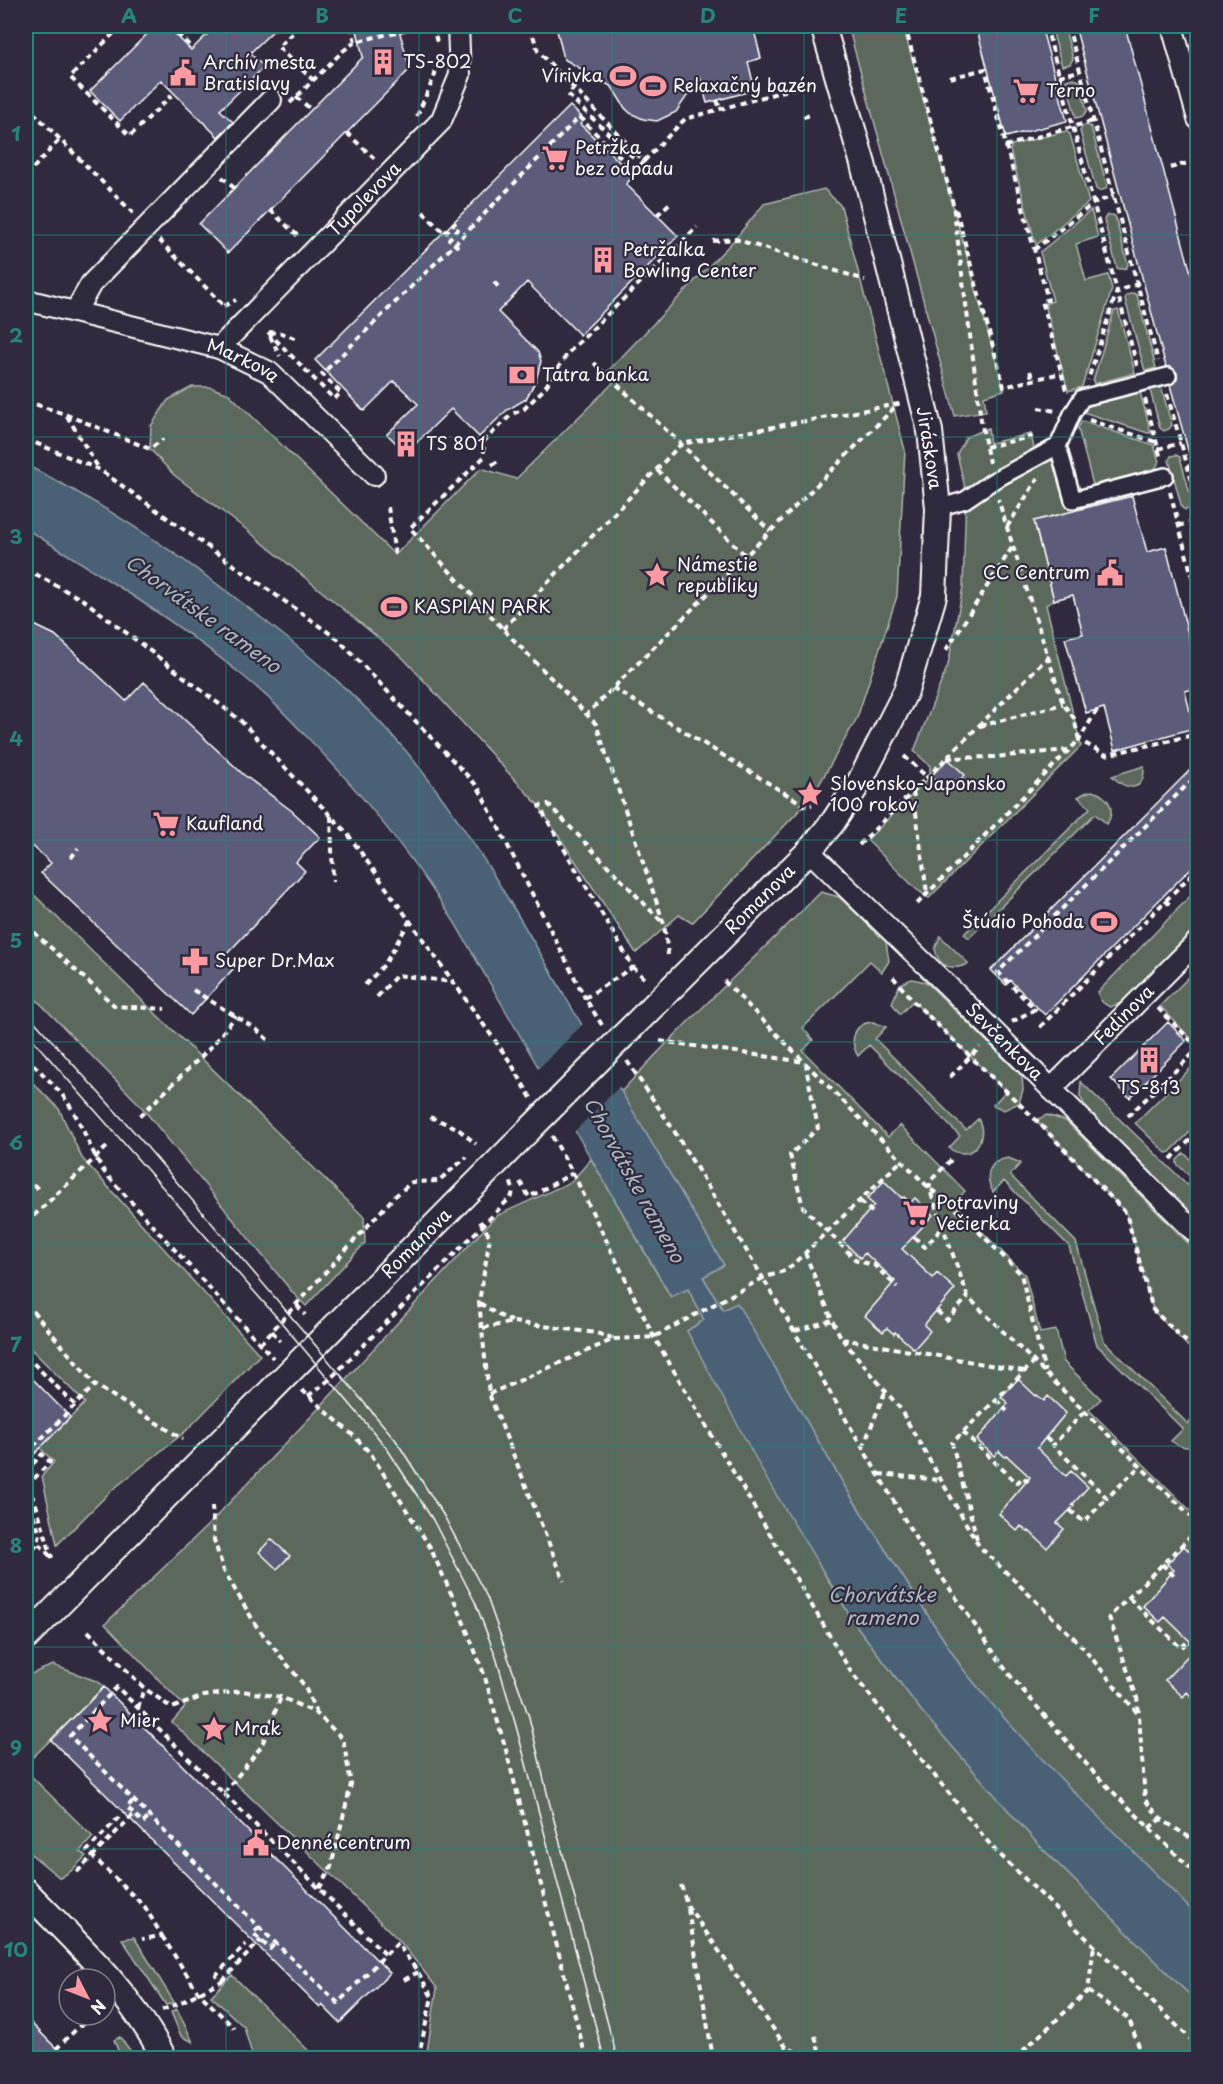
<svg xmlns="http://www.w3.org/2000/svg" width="1223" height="2084" font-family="'Playpen Sans',sans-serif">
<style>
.green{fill:#5c685c;stroke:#aeb4ae;stroke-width:1.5}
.water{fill:#4a6174;stroke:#92a0ac;stroke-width:1.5}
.pier{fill:#2f2a3d}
.building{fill:#5c5c7a;stroke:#fff;stroke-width:1.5}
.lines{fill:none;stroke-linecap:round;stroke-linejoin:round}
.pedestrian-casing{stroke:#fff;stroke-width:20}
.minor-casing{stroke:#fff;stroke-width:24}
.tertiary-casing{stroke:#fff;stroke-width:28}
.path{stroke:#fff;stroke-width:4;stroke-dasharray:6 4.5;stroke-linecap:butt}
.pedestrian{stroke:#2f2a3d;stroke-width:15}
.minor{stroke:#2f2a3d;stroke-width:20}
.tertiary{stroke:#2f2a3d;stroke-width:24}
.tram{stroke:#fff;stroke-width:1.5}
.tertiary-bridge-casing{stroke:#fff;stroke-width:28;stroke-linecap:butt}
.tertiary-bridge{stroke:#2f2a3d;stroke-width:24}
.grid{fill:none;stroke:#27847c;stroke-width:1.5;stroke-opacity:0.55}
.labels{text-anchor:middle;stroke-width:4.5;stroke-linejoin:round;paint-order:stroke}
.poi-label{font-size:18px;fill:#fff;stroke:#2f2a3d;text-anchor:start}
.street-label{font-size:18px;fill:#fff;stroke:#2f2a3d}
.water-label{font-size:20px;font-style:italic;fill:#aeb8c0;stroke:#2f2a3d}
.neatline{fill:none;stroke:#27847c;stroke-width:2}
.grid-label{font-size:20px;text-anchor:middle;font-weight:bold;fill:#27847c}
</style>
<rect width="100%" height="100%" fill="#2f2a3d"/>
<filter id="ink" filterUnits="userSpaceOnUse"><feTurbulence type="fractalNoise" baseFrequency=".0167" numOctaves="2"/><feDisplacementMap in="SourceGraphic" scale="12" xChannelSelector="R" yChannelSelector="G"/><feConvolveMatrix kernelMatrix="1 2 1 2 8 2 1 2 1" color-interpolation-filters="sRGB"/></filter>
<g filter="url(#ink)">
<path class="green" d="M848,26h55l101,364 -20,6 2,15 -31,5z
M1051,26h13l9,33 -3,5 -8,2z
M1073,78l6,3 8,30 -4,5 -7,2 -10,-38z
M1087,125l4,2 16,59 -1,3 -7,2 -3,-2 -16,-58 2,-5z
M1066,131l4,3 19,68 -53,43 -26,-95 2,-5z
M824,189l17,17 64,244 -8,146 -40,122 -45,79 -120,126 -13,-8 -43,38 -97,-147 -135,-147 -157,-129 -73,-55 -24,-26 1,-23 17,-26 24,-13h18l19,7 166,161 86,-87 35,11 98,-97 -8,-9 129,-134 29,-35z
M1091,210l7,27 -22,7 10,37 22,-6 4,14 -30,98 -14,4 -23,-87 8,-3 -13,-49z
M1112,215l3,1 13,49 -2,3 -6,1 -3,-1 -13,-48 2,-4z
M1133,293l4,2 19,73 -11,3 -20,-72 2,-4z
M1118,310l17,63 -41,11 -1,-3 21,-70z
M1161,387l11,38 -3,4 -5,2 -4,-3 -10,-38z
M1140,392l11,41h-3l-65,-21 -1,-4z
M1082,421l72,24 5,17 -4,7 -62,16 -15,-57z
M988,428l2,15 41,-9 6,30 16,-6 19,54 -38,9 20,79 -8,5 35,141 -152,152 -13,-9 -49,-49 63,-63v-11l-16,-15 34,-86 15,-78 3,-95 -9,-38 9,-17z
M1176,455l4,2 13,48 -3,3 -4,2 -4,-2 -13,-48 2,-4z
M1144,766c1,26 -16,26 -32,10z
M1092,791c17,5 24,17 15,33l-12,-10 -126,124 -5,-4 126,-126 -12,-11 7,-4z
M26,887l338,330 1,26 -59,63 -13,-13 -153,-188 -114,-116z
M1197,889v37l-76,77 -11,4c-8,-4 -11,-7 -12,-15z
M821,892l18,5 47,45 3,19 -7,11 -12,-11 -67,67 10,12 -10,11 85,86 12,-12 65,66 -11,12 71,72 15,58 16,-3 8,32 37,37 -12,11 108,107v399c-79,-82 -164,-158 -235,-248l-112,-173 -113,-191 -14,6 -20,-33 21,-12 -103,-173c63,-70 133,-133 200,-200z
M940,936l28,27v1c-16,7 -30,3 -33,-15z
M1197,969v76l-37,-39z
M912,979l14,3 96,94 1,14 -4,13 -15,7 -11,-5 13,-14 -93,-90 -13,13 -8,-11 8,-19z
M873,1022l13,5 -11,12 91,91 12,-11c12,20 -8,45 -29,29l11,-12 -91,-91 -11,11c-9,-15 -5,-33 15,-34z
M1197,1062v63l-27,27 -4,1 -31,-30z
M26,1076l33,33 23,49 178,197 -74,76 -75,60 -54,54 -15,-69 12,-14 -14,-14 45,-45 -59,-59z
M1081,1082l116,112v26l-110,-111 -7,-13z
M1047,1115l19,6 131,131v104l-44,-46 -27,-97 -90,-93z
M1184,1153l13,13v17l-20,-19v-4z
M1008,1158l13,5 -11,12 66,67 28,99 84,83 9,-9v28c-8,7 -17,4 -26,-2l12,-12 -86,-84 -28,-99 -65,-65 -11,11c-9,-16 -5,-31 15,-34z
M591,1159l79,137 18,-7 16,31 -17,11 141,249 28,45 67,88 114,130 160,159v56h-771l11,-70 -39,-49 -226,-217 13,-15 -80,-83 104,-100 110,-116 177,-192 75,-34z
M53,1665l43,16 8,6 -78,77v-88z
M26,1771l67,66 -13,14 6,5 -15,15 -11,7 -34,-28z
M134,1937l40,65 -8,3 -44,-66z
M232,1975l79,78 -3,5h-55l-9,-31 -33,-31z
M177,2009l16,33 -12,-6 -10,-24z
M120,2037l16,21h-15l-7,-18z"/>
<path class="water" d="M26,465c79,39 153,89 224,144 56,43 110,88 156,142 63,76 111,162 160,247 52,89 105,178 158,267l-21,12 20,33 14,-7 113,192 112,173c71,89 156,166 235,248v86l-160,-159 -114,-130 -67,-88 -87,-142 -82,-152 17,-11 -16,-31 -17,8 -216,-374c-44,-68 -92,-129 -149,-187 -20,-21 -40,-42 -63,-60 -67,-55 -143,-102 -217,-147z"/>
<path class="pier" d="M584,1023l37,62 -48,48 -37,-62z"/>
<path class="building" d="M155,26h12l24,24 25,-24h62l-28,27 14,14 -44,43 13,12 -15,15 -57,-57 -41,41 -30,-30z
M356,26h42l12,43 -182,184 -29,-29 164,-167z
M556,26h197l8,32 -13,4 7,28 -48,13 -7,-26 -24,35 -19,9 -14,-2 -13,-6 -5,-5 -13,-21 -48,-28z
M976,26h65l26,95 -61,16z
M1075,26h50l72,270v167l-5,1 -22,-79 7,-6v-6l-6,-6h-5z
M570,106l15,14 -5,4 54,52 -8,8 52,52 -98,99 -53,-53 -29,30 40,40 3,9 -5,19 -10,19 -19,11 -28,27 -28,-28 -45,44 -19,-19 31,-30 -24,-23 -30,30 -49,-51z
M1132,496l15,56 19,-5 31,122v19l-12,3 9,37 -79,22 -11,-42 -18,5 -21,-75 18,-4 -10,-39 -19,5 -20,-79z
M26,621l29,14 71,66 18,-19 100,93 48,36 28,26 -24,25 9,9 -81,86 11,10 -44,48 -150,-142 10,-10 -25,-23z
M948,759l17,16 -18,17 -16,-16z
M1197,763v99l-152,153 -35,-35 -4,5 -15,-15z
M1168,1022l18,19 -56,57 -19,-19z
M884,1181l18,17 2,-1 6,6 5,-5 18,17 -31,34 31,29 4,-5 18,16 -31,36 6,6 -16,18 -19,-17 -1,2 -7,-6 -4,4 -18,-16 30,-35 -30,-28 -5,5 -17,-17 31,-36 -7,-6z
M26,1372l44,45 -44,46z
M1018,1379l18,17 1,-1 7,6 4,-5 18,17 -29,35 29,28 5,-5 17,16 -16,18 2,1 -17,17 7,6 -17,19 -18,-17 -1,1 -7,-6 -4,5 -18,-17 31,-37 -23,-21 -2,1 -6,-6 -5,5 -17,-16 31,-37 -7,-6z
M271,1539l19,17 -13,13 -18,-17z
M1184,1546l13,13v143l-10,-10 -4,5 -18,-17 31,-33 -31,-30 -5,5 -17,-16 31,-36 -7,-6z
M104,1687l286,286 -50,50 -18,-18 -2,3 -269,-268z
M26,2018l40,40h-40z"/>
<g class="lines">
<g class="pedestrian-casing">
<path id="pedestrian" d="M1165,476l-92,24 -15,-54 14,-32 10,-16 86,-22
M938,508l27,-8 28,-19 65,-35"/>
</g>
<g class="minor-casing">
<g id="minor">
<path d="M1172,26l26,93"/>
<path id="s1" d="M26,300l193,48 50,24 105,103"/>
<path d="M75,312l16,-28 180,-184"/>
<path id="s2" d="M219,348l222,-227 19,-46 -2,-49"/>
<path id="s3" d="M809,851l145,141 244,243"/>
<path id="s4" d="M1051,1089l147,-148"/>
</g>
</g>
<g class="tertiary-casing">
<g id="tertiary">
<path id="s5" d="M622,1037l187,-186 24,-29 27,-41 46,-90 28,-95 4,-88 -8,-77 -67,-267 -40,-138"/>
<path id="s6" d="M26,1638l504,-509"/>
<path d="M26,1891c50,52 105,101 138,167"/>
</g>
</g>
<path class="path" d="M121,26l-51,51 60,59 42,-41
M170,26l21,20
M300,26l-22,21 35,33
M351,26l4,16 66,-16
M432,26l5,16
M530,26l8,25 106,110 -7,8
M905,26l48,178 28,216 8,43
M1046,26l71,265 -29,89
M1068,26l90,335
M1059,76l21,-5
M950,78l35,-9 63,231 -6,1 24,89
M296,97l16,13
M717,100l3,9
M290,103l53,-52 12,-9
M26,105l107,108
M417,116l18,-41 2,-20
M803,117l8,-2
M347,133l30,28
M1005,146l88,-25
M644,161l41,-42 117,-33
M1170,168l28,-8
M617,174l9,-11 11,11 3,-3
M26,176l34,-37
M222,177l12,11
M270,210l30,28
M956,210l48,177 57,-14
M423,212l22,22 9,-11 5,5 -10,11 10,9
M657,215l14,-13
M159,240l66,67
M713,241l22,-2 130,41
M1034,250l60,-47 20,-7
M494,282l6,7
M224,306l12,-6
M268,332l66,67 7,-6 -19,-19 133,-130 124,-127 47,46 6,-7 -64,-61 6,-7
M269,332l12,1 16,6
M270,336l10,20
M594,363l87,81 89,87
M1137,366l-20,-75 21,-7
M1030,371l3,9
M1167,394l31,109
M1145,399l16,60
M26,401l41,14 83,34 13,-10
M1038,408l18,3
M67,416l32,53
M1089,420l67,22
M26,439l74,31 239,170 139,147 107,211
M986,447l49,-11
M1158,449l23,-6
M492,465l6,-4
M657,470l89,86
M1170,492l28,107
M388,507l7,48
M1178,526l20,-6
M1007,527l31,-49
M26,569l59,32 155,119 107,113 164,230 20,35
M503,629l178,-185 217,-40 -311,310
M1189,636l9,-1
M946,650l67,-104
M613,688l193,118 6,-1
M1198,692v2
M1097,710l-18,30 27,15 92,-21
M980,726l83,-22
M1197,741h1
M904,756l23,21
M947,758l47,-1 74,-7
M913,791l14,102
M331,816l2,66
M859,845l190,-189
M71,858l7,-10
M1165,900l7,7
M917,904l162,-164 -5,-22 -11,-14 -65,-205
M26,925l89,81 50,3
M668,955l-4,-31 -68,-200 -93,-95 -93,-101 74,-71v-16l28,-27 12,-5 20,-20 24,-36 129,-126
M893,977l20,24 123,119 90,93 27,97 45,43
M644,978l-11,-11 -94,-161 9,-2 115,119
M724,981l205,207 24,18 68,68 24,98
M365,985l20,-21 25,-44
M193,990l63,39 12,11
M377,997l20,-22 56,7
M1158,1008l40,40
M1012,1022l23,-13 -37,-37 200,-198
M602,1025l-17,-27 48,-31
M1040,1027l158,-159
M660,1041l145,21 13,66 -28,27 13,52 54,54 17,4 23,22
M26,1057c14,15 33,31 44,49 14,22 21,46 35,67l168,185
M627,1061l46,68 90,149 24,-8 115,-110
M950,1077l30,-30
M140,1116l70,-68 26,-32
M1128,1116l70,-67
M430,1117l27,11 19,16
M552,1136l21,37 81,164 197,335 142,176 205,198
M1171,1159l27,-27
M951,1160l-20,20 -2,8 39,109 230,226
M26,1177l15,15
M520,1182l9,15 44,-24
M860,1201l13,12
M480,1221l10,16 -11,65 10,92 75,187
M26,1223l84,-79
M914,1237l11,10 18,-20
M805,1253l27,67 10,19 57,68 80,139 100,97 60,72 6,85 16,19 37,24
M26,1303l69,82
M480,1303l16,11 16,7
M297,1305l8,10
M937,1311l10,9 21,-23
M483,1328l31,-6 82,11 17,5
M272,1331l8,10
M795,1331l37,-11
M842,1339l182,32
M260,1344l134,-147 18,-15 26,-1 29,-24
M26,1356l49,49
M302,1390l53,47 16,17 59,93 30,66 24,61 22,76 80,308
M489,1394l125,-55 40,-2 109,-59 156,266 89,129 87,101 103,102
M308,1396l21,-16 183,-184 1,-7 -3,-9
M996,1400l11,11
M1084,1412l-31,33 54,53 33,-32
M963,1432l54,51 6,-6 8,7
M1046,1438l7,7
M863,1447l22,-55
M26,1454l69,-69 88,54
M26,1462l4,5 12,-13 8,8 -23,24
M879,1474l61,6
M26,1485l9,16 17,57
M212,1506l2,34 10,31 33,56 47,58 12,27
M1070,1510l14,12 23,-24
M977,1539l-25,-96 82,-81
M39,1544l12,13
M26,1557c28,-28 3,-26 8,-53
M1162,1564l12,12
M1129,1598l52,50 7,-7 10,9
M88,1631l56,57 28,20 32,-12 38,-5 39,6 35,16 27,26 8,45 -20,83 -12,22
M138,1708l6,-20
M1139,1712l-2,-14 -28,-81 89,-88
M224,1793l37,-46 20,-50
M133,1801l-6,6 16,16 6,-6
M119,1817l-32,34 58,56 17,29 -20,3
M1149,1828l12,-9
M77,1872l57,-58
M681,1885l6,20 99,142 23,11
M688,1909l25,149
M259,1927l-6,6 17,16 5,-6
M162,1936l36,56 36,36
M385,1954l-268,-267 -47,49 189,191 79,76 59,-60 21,29 14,25 -14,61
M26,1955l5,-6
M404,1980l14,-8
M222,1981l39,-41
M1088,1991l41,28 14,39
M162,2010c21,-7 40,-20 60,-29l-6,-6 30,-31
M815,2036l6,22
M56,2049l35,-34
M1015,2058l73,-67 6,-45"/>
<use href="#pedestrian" class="pedestrian"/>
<use href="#minor" class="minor"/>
<use href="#tertiary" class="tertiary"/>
<path class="tram" d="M26,1012l110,122 259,305 49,77 43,81 42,120 21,88 67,253
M26,1032l255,290 105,125 47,73 42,82 21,55 20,69 88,332"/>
<g class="tertiary-bridge-casing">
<path id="tertiary-bridge" d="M530,1129l92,-92"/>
</g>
<use href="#tertiary-bridge" class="tertiary-bridge"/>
</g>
</g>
<path class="grid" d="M226,26v2032M419,26v2032M612,26v2032M804,26v2032M997,26v2032M26,235h1172M26,437h1172M26,638h1172M26,840h1172M26,1042h1172M26,1244h1172M26,1446h1172M26,1647h1172M26,1849h1172"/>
<defs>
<g id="building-bare" transform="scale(2.07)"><path d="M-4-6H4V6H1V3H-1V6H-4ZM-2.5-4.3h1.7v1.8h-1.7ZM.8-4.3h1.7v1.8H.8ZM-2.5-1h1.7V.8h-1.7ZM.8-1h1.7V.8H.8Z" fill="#ff9aa2" stroke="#2f2a3d" stroke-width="2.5" paint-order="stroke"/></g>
<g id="civic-bare" transform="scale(2.07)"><path d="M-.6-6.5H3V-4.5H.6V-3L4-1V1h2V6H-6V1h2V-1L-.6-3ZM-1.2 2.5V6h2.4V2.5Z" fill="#ff9aa2" stroke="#2f2a3d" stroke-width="2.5" paint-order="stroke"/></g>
<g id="stadium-bare" transform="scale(2.07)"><path d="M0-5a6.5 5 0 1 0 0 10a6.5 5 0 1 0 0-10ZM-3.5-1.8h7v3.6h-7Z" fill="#ff9aa2" stroke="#2f2a3d" stroke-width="2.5" paint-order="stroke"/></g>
<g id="supermarket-bare" transform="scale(2.07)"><path d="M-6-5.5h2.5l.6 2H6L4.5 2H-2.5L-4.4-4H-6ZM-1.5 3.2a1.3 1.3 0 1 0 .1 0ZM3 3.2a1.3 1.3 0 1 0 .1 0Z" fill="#ff9aa2" stroke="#2f2a3d" stroke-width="2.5" paint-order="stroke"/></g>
<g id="bank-bare" transform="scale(2.07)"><path d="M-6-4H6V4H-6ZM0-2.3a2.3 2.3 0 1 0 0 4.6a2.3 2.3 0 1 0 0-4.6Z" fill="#ff9aa2" stroke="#2f2a3d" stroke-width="2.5" paint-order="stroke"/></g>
<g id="sight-bare" transform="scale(2.07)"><path d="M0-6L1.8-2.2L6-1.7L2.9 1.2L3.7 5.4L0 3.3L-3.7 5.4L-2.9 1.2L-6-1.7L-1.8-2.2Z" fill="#ff9aa2" stroke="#2f2a3d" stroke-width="2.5" paint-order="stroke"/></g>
<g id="pharmacy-bare" transform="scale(2.07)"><path d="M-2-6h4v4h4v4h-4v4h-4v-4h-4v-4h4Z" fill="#ff9aa2" stroke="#2f2a3d" stroke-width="2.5" paint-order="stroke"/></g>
</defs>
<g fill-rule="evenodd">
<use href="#building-bare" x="383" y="62"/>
<use href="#civic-bare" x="183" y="73"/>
<use href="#stadium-bare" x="623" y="76"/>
<use href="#stadium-bare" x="653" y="86"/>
<use href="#supermarket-bare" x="1026" y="91"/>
<use href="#supermarket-bare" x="555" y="158"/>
<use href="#building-bare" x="603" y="260"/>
<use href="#bank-bare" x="522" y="375"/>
<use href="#building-bare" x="406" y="444"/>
<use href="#civic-bare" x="1110" y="573"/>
<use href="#sight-bare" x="657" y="575"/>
<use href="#stadium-bare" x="394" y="607"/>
<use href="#sight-bare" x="810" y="794"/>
<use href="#supermarket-bare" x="166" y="824"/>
<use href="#stadium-bare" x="1104" y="922"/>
<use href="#pharmacy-bare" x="195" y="961"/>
<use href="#building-bare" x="1149" y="1060"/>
<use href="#supermarket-bare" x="916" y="1213"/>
<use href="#sight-bare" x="100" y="1721"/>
<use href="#sight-bare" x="214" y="1729"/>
<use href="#civic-bare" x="256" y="1843"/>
</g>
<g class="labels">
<g class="poi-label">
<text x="403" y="68">TS-802</text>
<text x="203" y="69">Archív mesta<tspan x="203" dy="21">Bratislavy</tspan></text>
<text x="603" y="82" text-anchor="end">Vírivka</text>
<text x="673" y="92">Relaxačný bazén</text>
<text x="1046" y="97">Terno</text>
<text x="575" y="154">Petržka<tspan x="575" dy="21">bez odpadu</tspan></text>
<text x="623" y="256">Petržalka<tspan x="623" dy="21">Bowling Center</tspan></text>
<text x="542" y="381">Tatra banka</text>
<text x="426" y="450">TS 801</text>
<text x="677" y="571">Námestie<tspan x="677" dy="21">republiky</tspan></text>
<text x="1090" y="579" text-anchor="end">CC Centrum</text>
<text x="414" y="613">KASPIAN PARK</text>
<text x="830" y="790">Slovensko-Japonsko<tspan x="830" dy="21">100 rokov</tspan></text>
<text x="186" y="830">Kaufland</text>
<text x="1084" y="928" text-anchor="end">Štúdio Pohoda</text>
<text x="215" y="967">Super Dr.Max</text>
<text x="1149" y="1094" text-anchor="middle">TS-813</text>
<text x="936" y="1209">Potraviny<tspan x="936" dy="21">Večierka</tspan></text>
<text x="120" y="1727">Mier</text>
<text x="234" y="1735">Mrak</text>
<text x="276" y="1849">Denné centrum</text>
</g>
<g class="street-label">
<text dy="6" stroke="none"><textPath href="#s2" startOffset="208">Tupolevova</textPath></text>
<text dy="6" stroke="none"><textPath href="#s1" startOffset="226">Markova</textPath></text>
<text transform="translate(929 448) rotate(81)" y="6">Jiráskova</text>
<text dy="6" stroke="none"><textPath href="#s5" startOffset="195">Romanova</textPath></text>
<text dy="6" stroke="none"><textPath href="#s4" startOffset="104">Fedinova</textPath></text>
<text dy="6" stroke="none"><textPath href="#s3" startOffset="273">Ševčenkova</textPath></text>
<text dy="6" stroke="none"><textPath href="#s6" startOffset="555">Romanova</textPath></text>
</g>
<g class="water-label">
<text transform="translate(203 614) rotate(36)" y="7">Chorvátske rameno</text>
<text transform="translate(634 1180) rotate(61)" y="7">Chorvátske rameno</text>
<text x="882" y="1602">Chorvátske<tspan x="882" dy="23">rameno</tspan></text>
</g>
</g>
<rect width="1223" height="2084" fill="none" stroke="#2f2a3d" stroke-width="66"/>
<g transform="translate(87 1997) rotate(132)"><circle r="28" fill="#2f2a3d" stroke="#827f8b" stroke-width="1.5"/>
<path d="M0-4.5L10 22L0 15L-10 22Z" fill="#ff9aa2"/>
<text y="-9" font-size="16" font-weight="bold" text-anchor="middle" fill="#ffffff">N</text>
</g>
<rect x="33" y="33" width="1157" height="2018" class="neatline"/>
<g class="grid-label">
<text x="129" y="23">A</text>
<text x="322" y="23">B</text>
<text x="515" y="23">C</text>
<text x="708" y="23">D</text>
<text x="901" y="23">E</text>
<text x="1094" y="23">F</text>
<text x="16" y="141">1</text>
<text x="16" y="343">2</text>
<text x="16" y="544">3</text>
<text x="16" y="746">4</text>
<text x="16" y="948">5</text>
<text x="16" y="1150">6</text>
<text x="16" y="1352">7</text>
<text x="16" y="1553">8</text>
<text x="16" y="1755">9</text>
<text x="16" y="1957">10</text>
</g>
</svg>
